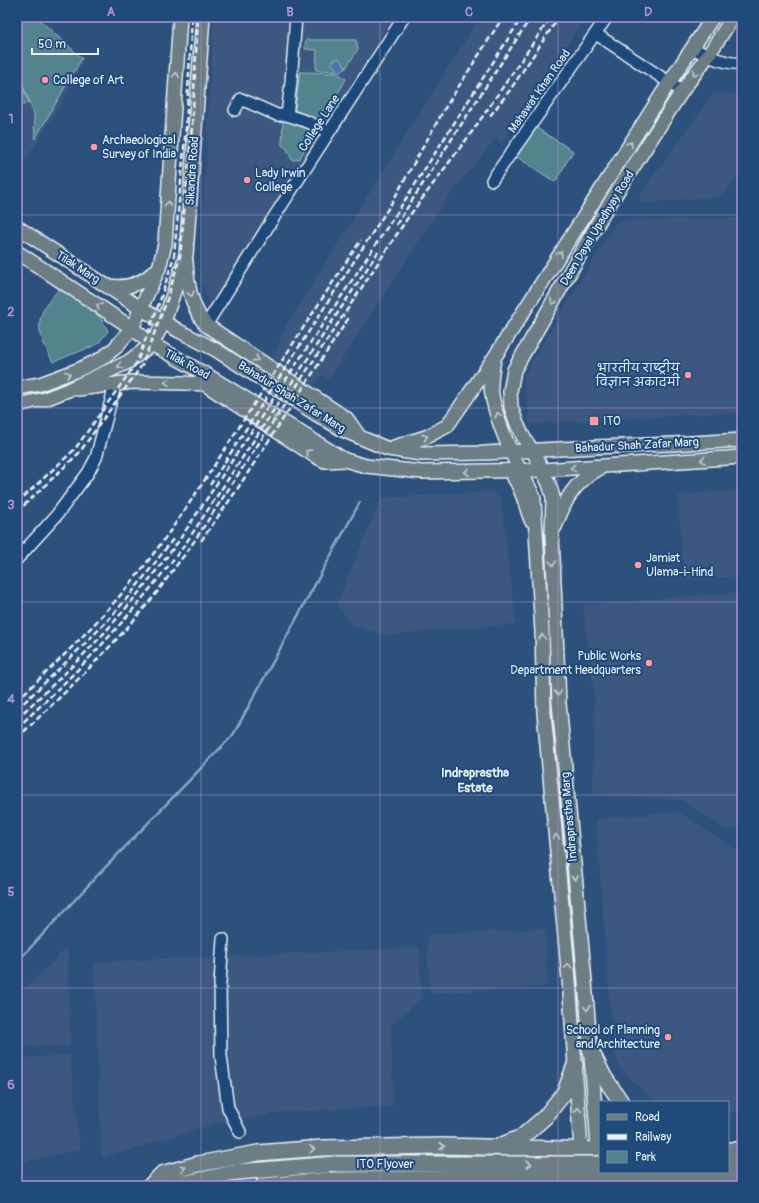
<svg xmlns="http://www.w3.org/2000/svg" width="759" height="1203" font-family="Pangolin,'Playpen Sans Deva',sans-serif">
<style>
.built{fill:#3e5980}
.green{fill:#52838d;stroke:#9dbac2}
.water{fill:#4a7aa6;stroke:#89aac7}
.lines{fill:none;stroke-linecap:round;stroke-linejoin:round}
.stream{stroke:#89aac7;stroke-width:2.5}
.minor-casing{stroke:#e8f1f8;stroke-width:14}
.major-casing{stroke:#e8f1f8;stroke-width:16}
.highway-casing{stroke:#e8f1f8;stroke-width:18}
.minor{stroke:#1f4a7a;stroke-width:11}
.major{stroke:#6c7e84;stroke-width:13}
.highway{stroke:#6c7e84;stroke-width:15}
.rail{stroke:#e8f1f8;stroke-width:2.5;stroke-dasharray:6 3;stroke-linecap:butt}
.highway-bridge-casing{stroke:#e8f1f8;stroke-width:18;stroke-linecap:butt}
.highway-bridge{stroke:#6c7e84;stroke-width:15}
.oneway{stroke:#c3ced5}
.grid{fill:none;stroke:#b28edc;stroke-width:1;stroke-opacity:0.55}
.poi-dot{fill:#ff9aa2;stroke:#1f4a7a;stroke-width:1.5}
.labels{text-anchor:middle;stroke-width:4;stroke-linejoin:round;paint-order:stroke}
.poi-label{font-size:12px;fill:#e8f1f8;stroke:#1f4a7a;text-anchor:start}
.street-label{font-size:12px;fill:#e8f1f8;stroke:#1f4a7a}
.neighbourhood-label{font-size:13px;font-weight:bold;fill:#e8f1f8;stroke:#1f4a7a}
.neatline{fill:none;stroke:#b28edc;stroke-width:1.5}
.grid-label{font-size:13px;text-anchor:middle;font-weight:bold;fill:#b28edc}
</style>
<rect width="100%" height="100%" fill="#2d517d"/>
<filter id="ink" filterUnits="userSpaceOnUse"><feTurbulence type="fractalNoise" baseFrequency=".025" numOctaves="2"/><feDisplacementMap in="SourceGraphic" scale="8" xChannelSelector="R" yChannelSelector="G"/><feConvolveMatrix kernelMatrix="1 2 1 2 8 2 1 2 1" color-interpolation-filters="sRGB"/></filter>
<g filter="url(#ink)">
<path class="built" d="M17,17h21l46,42 -21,42 -46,72z
M214,17h179l-183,291 -9,-29 1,-47z
M480,17h105l-83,126 -7,-4 -50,62 -116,178 -7,-4 -9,12 -41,-27 13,-32z
M714,93l28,2v73l-18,28 -82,7 -3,-7z
M742,218v194l-212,12 -6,-49 93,-154z
M742,490v86l-58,4 -6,-85z
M492,492l9,7 15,125 -129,11 -34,-9 -16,-22 44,-106z
M742,592v236l-17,1 -44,-29 -88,-6 2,-92 -12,-97z
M679,812l59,39 4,71v189l-14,1v-10h-73l-35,-34 -6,-15 -18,-234z
M545,929l2,57 -117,7 -3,-58z
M68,947l2,99 -53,1v-51z
M419,948l3,50 -31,27 2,81 -108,6 -71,12 -112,34 -8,-196z
M70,1056l10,93 -63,15v-106z"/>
<path class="green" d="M17,17h19l46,41 -47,81 -1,-25 -17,-44z
M306,40h50l2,9 -12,19 -7,-10 -8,4 7,9 -22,-1 1,-20 -12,-1z
M300,72l37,1 9,6 -25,45 -26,-14z
M17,75l12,27 -12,6z
M283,119l24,6 8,8 -16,26 -7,1 -5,-11 -5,-4z
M535,127l38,24 -18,31 -38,-25z
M60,288l40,29 8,14 -10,13 -45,18c-8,-15 -19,-34 -10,-51 4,-8 11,-16 17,-23z"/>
<path class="water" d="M339,58l7,10 -7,5 -8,-11z"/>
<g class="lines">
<path class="stream" d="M17,962l80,-86 136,-141 127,-233"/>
<g class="minor-casing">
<path id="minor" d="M296,17l-5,65 -4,33 21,7 21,10
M596,34l86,57
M693,48c16,10 30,15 49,16
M235,110l6,-11 36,16h10
M492,180l115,-163
M206,325l68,-108 130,-200
M17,559l39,-43 32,-43 8,-15 19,-73
M223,939l-3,44 1,73 7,52 12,24"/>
</g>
<g class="major-casing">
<path id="major" d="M17,227l123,81 39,23 37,19 100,64 29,17 43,18 33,5 64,-1 111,-6 78,-3 68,-4
M17,252l115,76 20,16 60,34 133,82 21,6 56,6 120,-2 200,-13
M186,261c1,22 5,47 20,64l141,94 12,17
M108,286c18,3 34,-2 47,-15
M494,358c-1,9 -3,18 -3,27 1,26 17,61 28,84 5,11 12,19 15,30l8,133 2,81 25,267 12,169v37
M200,381l115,75 10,5 20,-1
M17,388l23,-4 40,-15 21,-10 14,-11 17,-20 27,-60 6,-24 1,-16 14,-211
M78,389l54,-7 51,1 23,1
M17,405l28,-6 23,-9 60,-28 24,-18 12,-22 22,-67 17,-238
M391,448l35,-11 21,-11 47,-68 175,-275 44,-66
M514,478c9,12 11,27 17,42
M555,527c10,-27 18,-44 45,-59
M599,1159l-14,-178 -26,-278 -7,-169 1,-37 -4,-13 -16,-33 -8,-11 -8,-16 -6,-17 -1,-15 4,-22 92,-161 76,-118 25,-34 26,-40"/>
</g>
<g class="highway-casing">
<path id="highway" d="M590,1049l14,28 17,25
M502,1145l20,-8 23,-20 20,-25 10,-27
M728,1150h14
M728,1163h14
M687,1177l55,-1
M150,1186l12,-12 36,-10 60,-11 64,-5 120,-2 158,4
M172,1186l66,-14 98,-8
M263,1186l66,-6"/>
</g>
<use href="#minor" class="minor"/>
<use href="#major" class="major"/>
<use href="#highway" class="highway"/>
<path class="rail" d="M490,116l20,-26 49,-73
M396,225l135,-208
M210,485l181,-281 54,-96 58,-91
M17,503l58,-54 62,-87 23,-61 14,-45 12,-129 6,-110
M17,512l62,-59 63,-88 24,-62 14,-46 12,-130 6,-110
M201,541l33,-47 116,-178
M17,700c43,-40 85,-81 121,-126 37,-47 69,-97 101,-147 41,-62 80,-125 122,-187
M17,709c31,-29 61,-58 90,-88 24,-26 45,-54 66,-82
M17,718c33,-30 66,-61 96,-95 23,-26 44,-53 65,-81l220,-331 124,-194
M17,728c34,-32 68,-64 99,-99 24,-27 46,-55 68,-83l194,-294
M17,738c49,-46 99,-94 141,-147 10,-14 20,-28 31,-42l218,-330 67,-90 77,-112"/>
<g class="highway-bridge-casing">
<path id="highway-bridge" d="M336,1164h264
M329,1180l358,-3"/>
</g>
<use href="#highway-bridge" class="highway-bridge"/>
</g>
<defs><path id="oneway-chevron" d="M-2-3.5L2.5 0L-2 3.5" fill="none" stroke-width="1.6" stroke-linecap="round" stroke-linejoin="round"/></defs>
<g class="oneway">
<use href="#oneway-chevron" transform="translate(695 73) rotate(127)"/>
<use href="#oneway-chevron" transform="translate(176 75) rotate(-86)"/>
<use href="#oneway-chevron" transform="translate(630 144) rotate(-57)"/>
<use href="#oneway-chevron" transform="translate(168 204) rotate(-86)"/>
<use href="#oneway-chevron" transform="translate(560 254) rotate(-57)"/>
<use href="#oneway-chevron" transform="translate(191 294) rotate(75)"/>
<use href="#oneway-chevron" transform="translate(553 302) rotate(120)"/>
<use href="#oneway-chevron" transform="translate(99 306) rotate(-147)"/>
<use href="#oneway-chevron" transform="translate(256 359) rotate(34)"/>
<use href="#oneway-chevron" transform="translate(120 366) rotate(154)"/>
<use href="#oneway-chevron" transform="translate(68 374) rotate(-20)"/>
<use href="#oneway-chevron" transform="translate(167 382) rotate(-179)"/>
<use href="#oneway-chevron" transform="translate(498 415) rotate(-106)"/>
<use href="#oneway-chevron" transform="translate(276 418) rotate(-148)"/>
<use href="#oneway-chevron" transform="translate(425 437) rotate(-22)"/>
<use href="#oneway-chevron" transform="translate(308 452) rotate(-148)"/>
<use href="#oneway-chevron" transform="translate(703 460) rotate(176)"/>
<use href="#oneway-chevron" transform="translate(573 468) rotate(176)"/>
<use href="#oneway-chevron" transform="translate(467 472) rotate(179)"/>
<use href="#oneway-chevron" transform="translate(553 563) rotate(87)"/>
<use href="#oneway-chevron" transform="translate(542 637) rotate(-92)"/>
<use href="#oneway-chevron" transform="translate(558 693) rotate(88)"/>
<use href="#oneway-chevron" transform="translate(556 837) rotate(-96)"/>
<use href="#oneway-chevron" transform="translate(575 878) rotate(84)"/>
<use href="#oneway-chevron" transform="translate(568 966) rotate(-95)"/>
<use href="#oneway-chevron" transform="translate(587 1008) rotate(86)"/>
<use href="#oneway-chevron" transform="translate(578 1110) rotate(-94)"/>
<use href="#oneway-chevron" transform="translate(442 1146)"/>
<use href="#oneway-chevron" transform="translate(312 1149) rotate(-4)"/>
<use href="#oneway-chevron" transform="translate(529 1164)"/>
<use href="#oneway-chevron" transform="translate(183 1168) rotate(-15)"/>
</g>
</g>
<path class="grid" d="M201,17v1169M380,17v1169M558,17v1169M17,215h725M17,408h725M17,602h725M17,795h725M17,988h725"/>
<g class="poi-dot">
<circle cx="45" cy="80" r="4"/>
<circle cx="94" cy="147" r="4"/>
<circle cx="247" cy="180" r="4"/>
<circle cx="688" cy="375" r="4"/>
<rect x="589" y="416" width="10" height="10" rx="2"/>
<circle cx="638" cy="565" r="4"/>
<circle cx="649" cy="663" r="4"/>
<circle cx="668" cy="1037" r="4"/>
</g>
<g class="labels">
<g class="poi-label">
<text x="53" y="84">College of Art</text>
<text x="102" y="144">Archaeological<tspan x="102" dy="14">Survey of India</tspan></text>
<text x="255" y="177">Lady Irwin<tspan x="255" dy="14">College</tspan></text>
<text x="680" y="372" text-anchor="end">भारतीय राष्ट्रीय<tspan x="680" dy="14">विज्ञान अकादमी</tspan></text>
<text x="603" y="425">ITO</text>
<text x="646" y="562">Jamiat<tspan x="646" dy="14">Ulama-i-Hind</tspan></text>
<text x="641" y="660" text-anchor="end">Public Works<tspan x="641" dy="14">Department Headquarters</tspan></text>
<text x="660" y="1034" text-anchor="end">School of Planning<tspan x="660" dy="14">and Architecture</tspan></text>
</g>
<g class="street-label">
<text transform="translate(539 91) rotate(-55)" y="4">Mahawat Khan Road</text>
<text transform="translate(319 123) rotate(-57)" y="4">College Lane</text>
<text transform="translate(192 171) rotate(-86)" y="4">Sikandra Road</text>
<text transform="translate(597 228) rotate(-59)" y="4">Deen Dayal Upadhyay Road</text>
<text transform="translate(78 267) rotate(33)" y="4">Tilak Marg</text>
<text transform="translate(187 364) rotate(29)" y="4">Tilak Road</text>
<text transform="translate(292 397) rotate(32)" y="4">Bahadur Shah Zafar Marg</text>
<text transform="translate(637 445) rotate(-3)" y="4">Bahadur Shah Zafar Marg</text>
<text transform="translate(569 817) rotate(-95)" y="4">Indraprastha Marg</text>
<text x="385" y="1168">ITO Flyover</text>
</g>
<g class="neighbourhood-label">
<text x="475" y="777">Indraprastha<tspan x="475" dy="15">Estate</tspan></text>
</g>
</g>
<rect width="759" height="1203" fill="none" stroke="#1f4a7a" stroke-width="44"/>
<rect x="599" y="1101" width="130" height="72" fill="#1f4a7a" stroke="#6f8dac"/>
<rect x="607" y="1114" width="20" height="6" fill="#6c7e84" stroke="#6f8dac"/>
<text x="635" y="1121" font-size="12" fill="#e8f1f8">Road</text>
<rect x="607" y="1134" width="20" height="6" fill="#e8f1f8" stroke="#6f8dac"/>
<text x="635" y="1141" font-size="12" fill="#e8f1f8">Railway</text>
<rect x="607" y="1151" width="20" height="12" fill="#52838d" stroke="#6f8dac"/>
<text x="635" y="1161" font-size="12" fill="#e8f1f8">Park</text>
<path d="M32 48v6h66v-6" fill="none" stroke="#e8f1f8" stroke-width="2"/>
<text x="38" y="48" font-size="12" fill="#e8f1f8" stroke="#1f4a7a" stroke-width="3" paint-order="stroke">50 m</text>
<rect x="22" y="22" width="715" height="1159" class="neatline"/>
<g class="grid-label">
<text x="111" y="16">A</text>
<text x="290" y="16">B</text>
<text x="469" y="16">C</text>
<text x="648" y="16">D</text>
<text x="11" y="123">1</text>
<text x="11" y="316">2</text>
<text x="11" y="509">3</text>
<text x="11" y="703">4</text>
<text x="11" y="896">5</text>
<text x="11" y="1089">6</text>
</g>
</svg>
